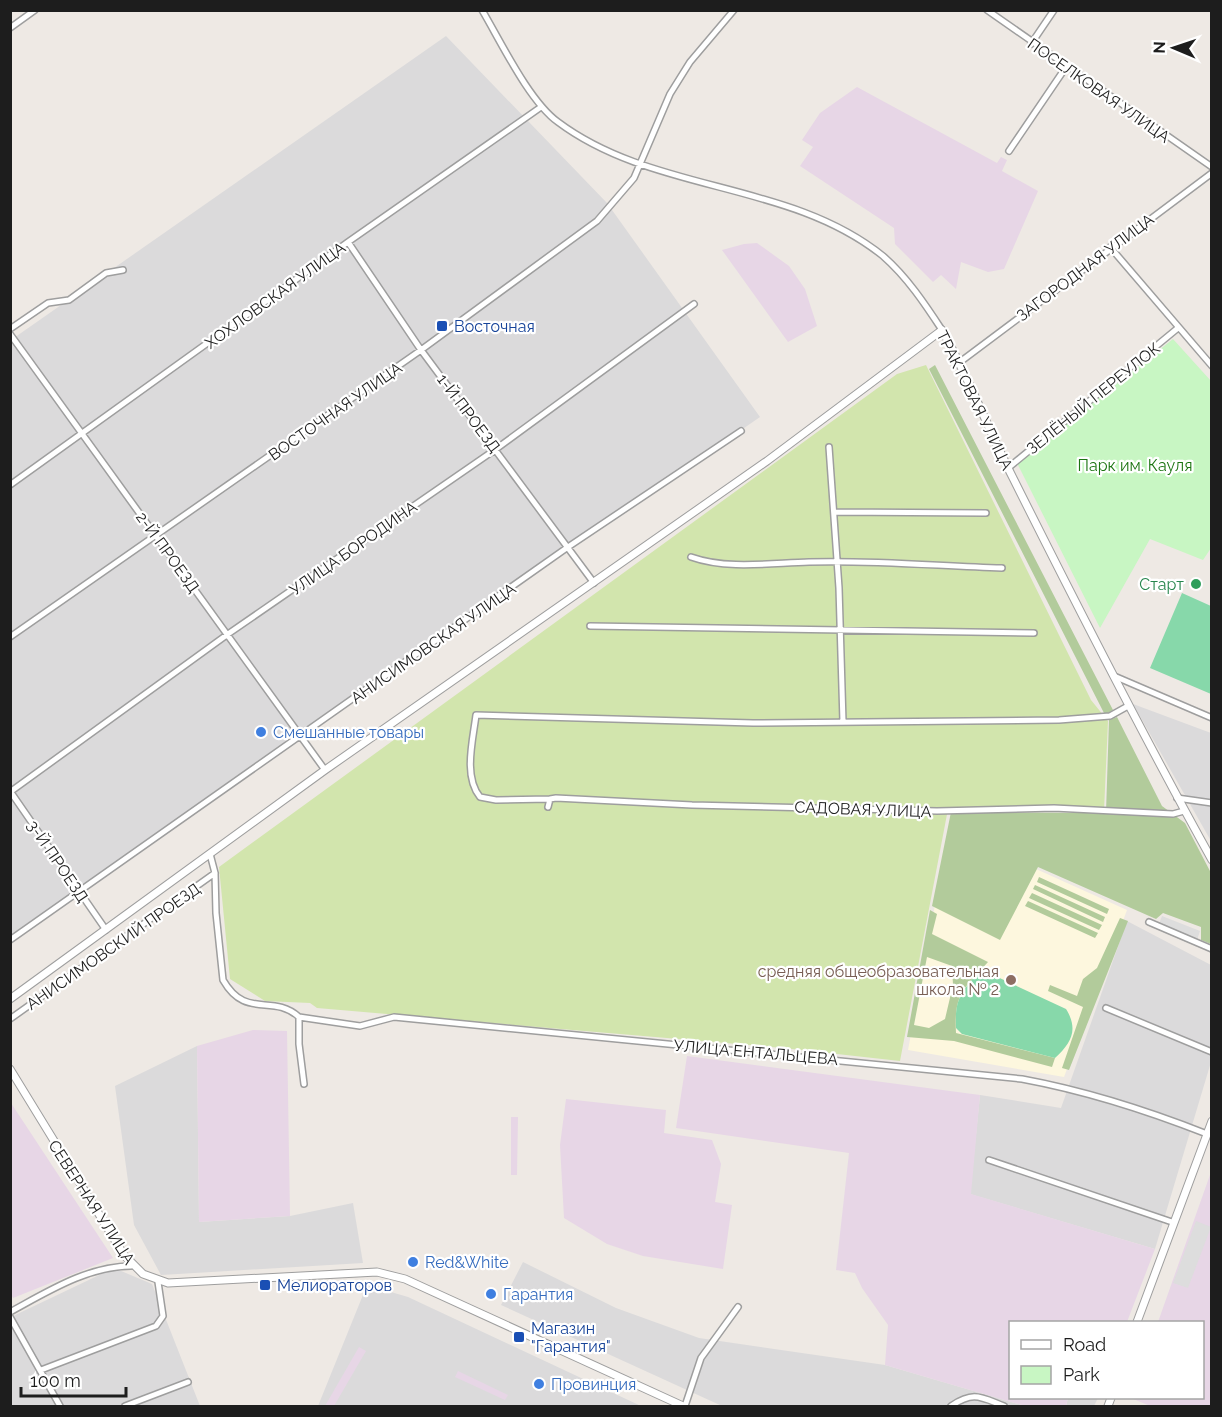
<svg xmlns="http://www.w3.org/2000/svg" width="1222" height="1417" font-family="Raleway,sans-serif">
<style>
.residential{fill:#dbdadb}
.industrial{fill:#e7d6e6}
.education{fill:#fdf7de}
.grass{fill:#d2e5ad}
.forest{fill:#b2cb9b;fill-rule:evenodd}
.park{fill:#c8f6c3}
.pitch{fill:#87d8aa}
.parking{fill:#ddd}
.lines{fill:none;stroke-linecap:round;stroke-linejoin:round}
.minor-casing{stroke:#9e9e9e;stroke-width:8}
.tertiary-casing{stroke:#9e9e9e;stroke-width:9}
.minor{stroke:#fff;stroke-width:5}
.tertiary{stroke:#fff;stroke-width:7}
.transit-dot{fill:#1a4fb4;stroke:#fff;stroke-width:2}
.leisure-dot{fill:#2e9e5b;stroke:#fff;stroke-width:2}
.shop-dot{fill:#3f7fe0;stroke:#fff;stroke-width:2}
.education-dot{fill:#8d6e63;stroke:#fff;stroke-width:2}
.labels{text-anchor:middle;stroke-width:4.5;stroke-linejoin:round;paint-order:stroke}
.street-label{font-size:16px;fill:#1d1d1d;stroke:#fff}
.transit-label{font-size:16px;fill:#164399;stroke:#fff;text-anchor:start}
.park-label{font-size:16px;fill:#1c7512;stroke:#fff}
.leisure-label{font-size:16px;fill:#27864d;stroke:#fff;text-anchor:end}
.shop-label{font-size:16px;fill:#366cbe;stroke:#fff;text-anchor:start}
.education-label{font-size:16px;fill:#785e54;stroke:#fff;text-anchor:end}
</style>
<rect width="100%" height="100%" fill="#eee9e4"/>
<path class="residential" d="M446,36l161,167 153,214 -749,519v-596z
M1133,704l78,29v108z
M1127,921l84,44v97l-56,187 -185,-55 10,-99 81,13z
M197,1046l2,176 91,-6 63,-13 10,60 -202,12 -27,-50 -19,-139z
M523,1262l93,46 83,30 186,27 140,41h-303l-221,-101z
M114,1268l38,16 48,122h-189v-89z
M367,1285l41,12 233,109h-323z
M1068,1398h30l-4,8h-28z"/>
<path class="industrial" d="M857,87l140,76 4,-6 6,3 -5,11 36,20 -34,78 -16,3 -27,-10 -5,27 -15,-14 -8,7 -38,-38 -1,-16 -94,-62 13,-19 -11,-7 18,-27z
M757,243l32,23 16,23 12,37 -29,16 -66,-92 22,-6z
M253,1030l34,1 3,185 -91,6 -2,-176z
M687,1056l293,39 -9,99 184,55 -28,73h-117v76h58l-2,8h-41l-140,-41 3,-40 -26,-37 -7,-15 -19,-3 13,-117 -173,-25z
M566,1099l100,11 -2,23 48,7 9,24 -6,38 17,3 -9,64 -80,-13 -36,-12 -43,-26 -4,-73z
M11,1103l102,155 -100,40 -3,-5z
M511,1117h7l-1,58h-6z
M1211,1172v234h-61l-19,-8h71v-76h-44z
M359,1347l7,4 -32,55h-9z
M458,1371l50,24 -3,5 -50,-23z"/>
<path class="education" d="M949,830l178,80 -63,167 -156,-27z"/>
<path class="grass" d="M926,365l165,335 17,21 -4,90 -156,-2 -48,252 -117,-13 -466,-40 -7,-5 -45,-2 -35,-22 -11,-112 678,-493z"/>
<path class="forest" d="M935,365l178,345 -8,5 -176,-346z
M1117,717l45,89 23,17 26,50v71l-10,-4v-13l-38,-14 -7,6 -118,-52 -38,73 -68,-34 19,-94 155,1 3,-93z
M1039,877l70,32 -2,5 -70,-32z
M1035,885l70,32 -2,5 -70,-33z
M1032,893l70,32 -3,5 -70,-32z
M1028,901l70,32 -3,5 -70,-32z
M930,910l7,4 -5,20 56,28c-25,28 -34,31 -32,71l99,25 -3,9 -98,-26 -47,-4zM927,957l25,9 1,19 -8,34 -16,9 -15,-3z
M1120,918l8,3 -59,149 -7,-2 21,-61 -35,-16 2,-6 27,11 6,-17 14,-11z"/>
<path class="park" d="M1173,339l38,42v167l-8,12 -53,-21 -50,89 -83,-165z"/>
<path class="pitch" d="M1182,593l29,13v88l-61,-26z
M991,974l75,35c13,21 5,34 -11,49l-93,-24 -6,-6c-1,-27 3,-33 20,-53z"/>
<path class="parking" d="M1162,916l38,15 -3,9 -38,-16z
M1196,1221l15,6 -23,61 -15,-5z"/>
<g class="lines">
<g class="minor-casing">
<path id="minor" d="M482,10c19,32 47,91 76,112 96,72 231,58 325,134 24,21 42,48 59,74
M987,10l225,157
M10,28l25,-18
M1031,44l23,-34
M1009,151l57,-84
M348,242l73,108 173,233
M1110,247l102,119
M10,329l38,-26 21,-3 37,-27 17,-3
M10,334l315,436
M960,362l252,-189
M829,447l10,141 4,134
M1008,468l170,-140
M10,485l338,-243 193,-135
M834,512l152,1
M691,557c37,13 80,6 118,5 64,-2 129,4 193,6
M590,626l444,7
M10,637l411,-287 176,-129 37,-43 36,-84 20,-32 44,-52
M1114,676l98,42
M10,791l96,139
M10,792l218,-158 268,-185 198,-145
M1177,798l35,5
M550,799l-54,1 -16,-3c-17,-21 -7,-57 -4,-82l277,8 306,-3 51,-4 18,-10
M548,807l2,-8 6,-1 136,7 245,6 117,-3 119,6 11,-3
M210,854l5,19 1,40 7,67c23,40 49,13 76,37v27l5,40
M1149,922l63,27
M10,940l558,-393 173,-116
M1106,1008l106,44
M299,1017l61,9 34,-9 628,62c65,12 124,31 185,55
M10,1019l205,-146
M989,1160l183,62
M10,1312c37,-20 78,-46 121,-46
M10,1317l50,89
M41,1370l115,-44 7,-10 -5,-34
M125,1406l63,-24
M685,1406l16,-48 37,-51
M951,1406c23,-15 29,-9 53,0"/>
</g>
<g class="tertiary-casing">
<path id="tertiary" d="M10,999l315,-229 442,-309 175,-131c27,48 46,99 71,148 64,128 129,256 199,382
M10,1069l114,186 19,19 25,9 209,-11 28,7 278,127
M1137,1322l75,-201
M1108,1406l3,-8"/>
</g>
<use href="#minor" class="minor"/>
<use href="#tertiary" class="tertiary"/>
</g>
<g class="transit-dot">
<rect x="436" y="320" width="12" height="12" rx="3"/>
<rect x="259" y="1279" width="12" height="12" rx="3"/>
<rect x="513" y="1331" width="12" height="12" rx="3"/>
</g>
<circle class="leisure-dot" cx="1196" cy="584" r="6"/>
<g class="shop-dot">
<circle cx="261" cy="732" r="6"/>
<circle cx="413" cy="1262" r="6"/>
<circle cx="491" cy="1294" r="6"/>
<circle cx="539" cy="1384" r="6"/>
</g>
<circle class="education-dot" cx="1011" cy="980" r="6"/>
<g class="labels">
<g class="street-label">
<text transform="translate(1099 90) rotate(35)" y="6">ПОСЕЛКОВАЯ УЛИЦА</text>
<text transform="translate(1085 267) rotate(-37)" y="6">ЗАГОРОДНАЯ УЛИЦА</text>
<text transform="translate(275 295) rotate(-36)" y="6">ХОХЛОВСКАЯ УЛИЦА</text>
<text transform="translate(1093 398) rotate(-39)" y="6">ЗЕЛЁНЫЙ ПЕРЕУЛОК</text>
<text transform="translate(975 400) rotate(64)" y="6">ТРАКТОВАЯ УЛИЦА</text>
<text transform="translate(335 411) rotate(-35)" y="6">ВОСТОЧНАЯ УЛИЦА</text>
<text transform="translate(469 413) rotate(53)" y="6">1-Й ПРОЕЗД</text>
<text transform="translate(353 548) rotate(-35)" y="6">УЛИЦА БОРОДИНА</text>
<text transform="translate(168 552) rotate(54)" y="6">2-Й ПРОЕЗД</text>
<text transform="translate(433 643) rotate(-35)" y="6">АНИСИМОВСКАЯ УЛИЦА</text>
<text transform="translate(863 809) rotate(2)" y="6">САДОВАЯ УЛИЦА</text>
<text transform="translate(58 861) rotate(56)" y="6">3-Й ПРОЕЗД</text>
<text transform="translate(113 946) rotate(-35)" y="6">АНИСИМОВСКИЙ ПРОЕЗД</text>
<text transform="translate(756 1052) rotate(5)" y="6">УЛИЦА ЕНТАЛЬЦЕВА</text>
<text transform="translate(92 1202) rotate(57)" y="6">СЕВЕРНАЯ УЛИЦА</text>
</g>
<g class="transit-label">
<text x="454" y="332">Восточная</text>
<text x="277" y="1291">Мелиораторов</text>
<text x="531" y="1334">Магазин<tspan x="531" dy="18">"Гарантия"</tspan></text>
</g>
<g class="park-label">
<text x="1135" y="471">Парк им. Кауля</text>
</g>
<g class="leisure-label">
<text x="1184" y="590">Старт</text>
</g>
<g class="shop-label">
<text x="273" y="738">Смешанные товары</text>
<text x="425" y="1268">Red&amp;White</text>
<text x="503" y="1300">Гарантия</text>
<text x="551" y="1390">Провинция</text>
</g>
<g class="education-label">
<text x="999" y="977">средняя общеобразовательная<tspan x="999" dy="18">школа № 2</tspan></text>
</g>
</g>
<rect width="1222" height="1417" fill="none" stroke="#1d1d1d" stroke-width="24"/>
<rect x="1009" y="1321" width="195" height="78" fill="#ffffff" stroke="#a5a5a5" stroke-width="1.5"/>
<rect x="1021" y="1340" width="30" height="9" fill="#ffffff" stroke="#a5a5a5" stroke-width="1.5"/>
<text x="1063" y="1351" font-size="18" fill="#1d1d1d">Road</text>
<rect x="1021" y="1366" width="30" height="18" fill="#c8f6c3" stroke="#a5a5a5" stroke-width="1.5"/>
<text x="1063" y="1381" font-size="18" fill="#1d1d1d">Park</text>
<g transform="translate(1174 48) rotate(272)" stroke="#ffffff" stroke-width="4.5" paint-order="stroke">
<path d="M0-4.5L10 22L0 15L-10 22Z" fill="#1d1d1d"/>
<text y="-9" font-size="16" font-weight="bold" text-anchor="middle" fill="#1d1d1d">N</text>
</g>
<path d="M21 1387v9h105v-9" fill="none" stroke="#1d1d1d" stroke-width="3"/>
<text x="30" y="1387" font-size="18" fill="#1d1d1d" stroke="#ffffff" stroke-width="4.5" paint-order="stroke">100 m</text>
</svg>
